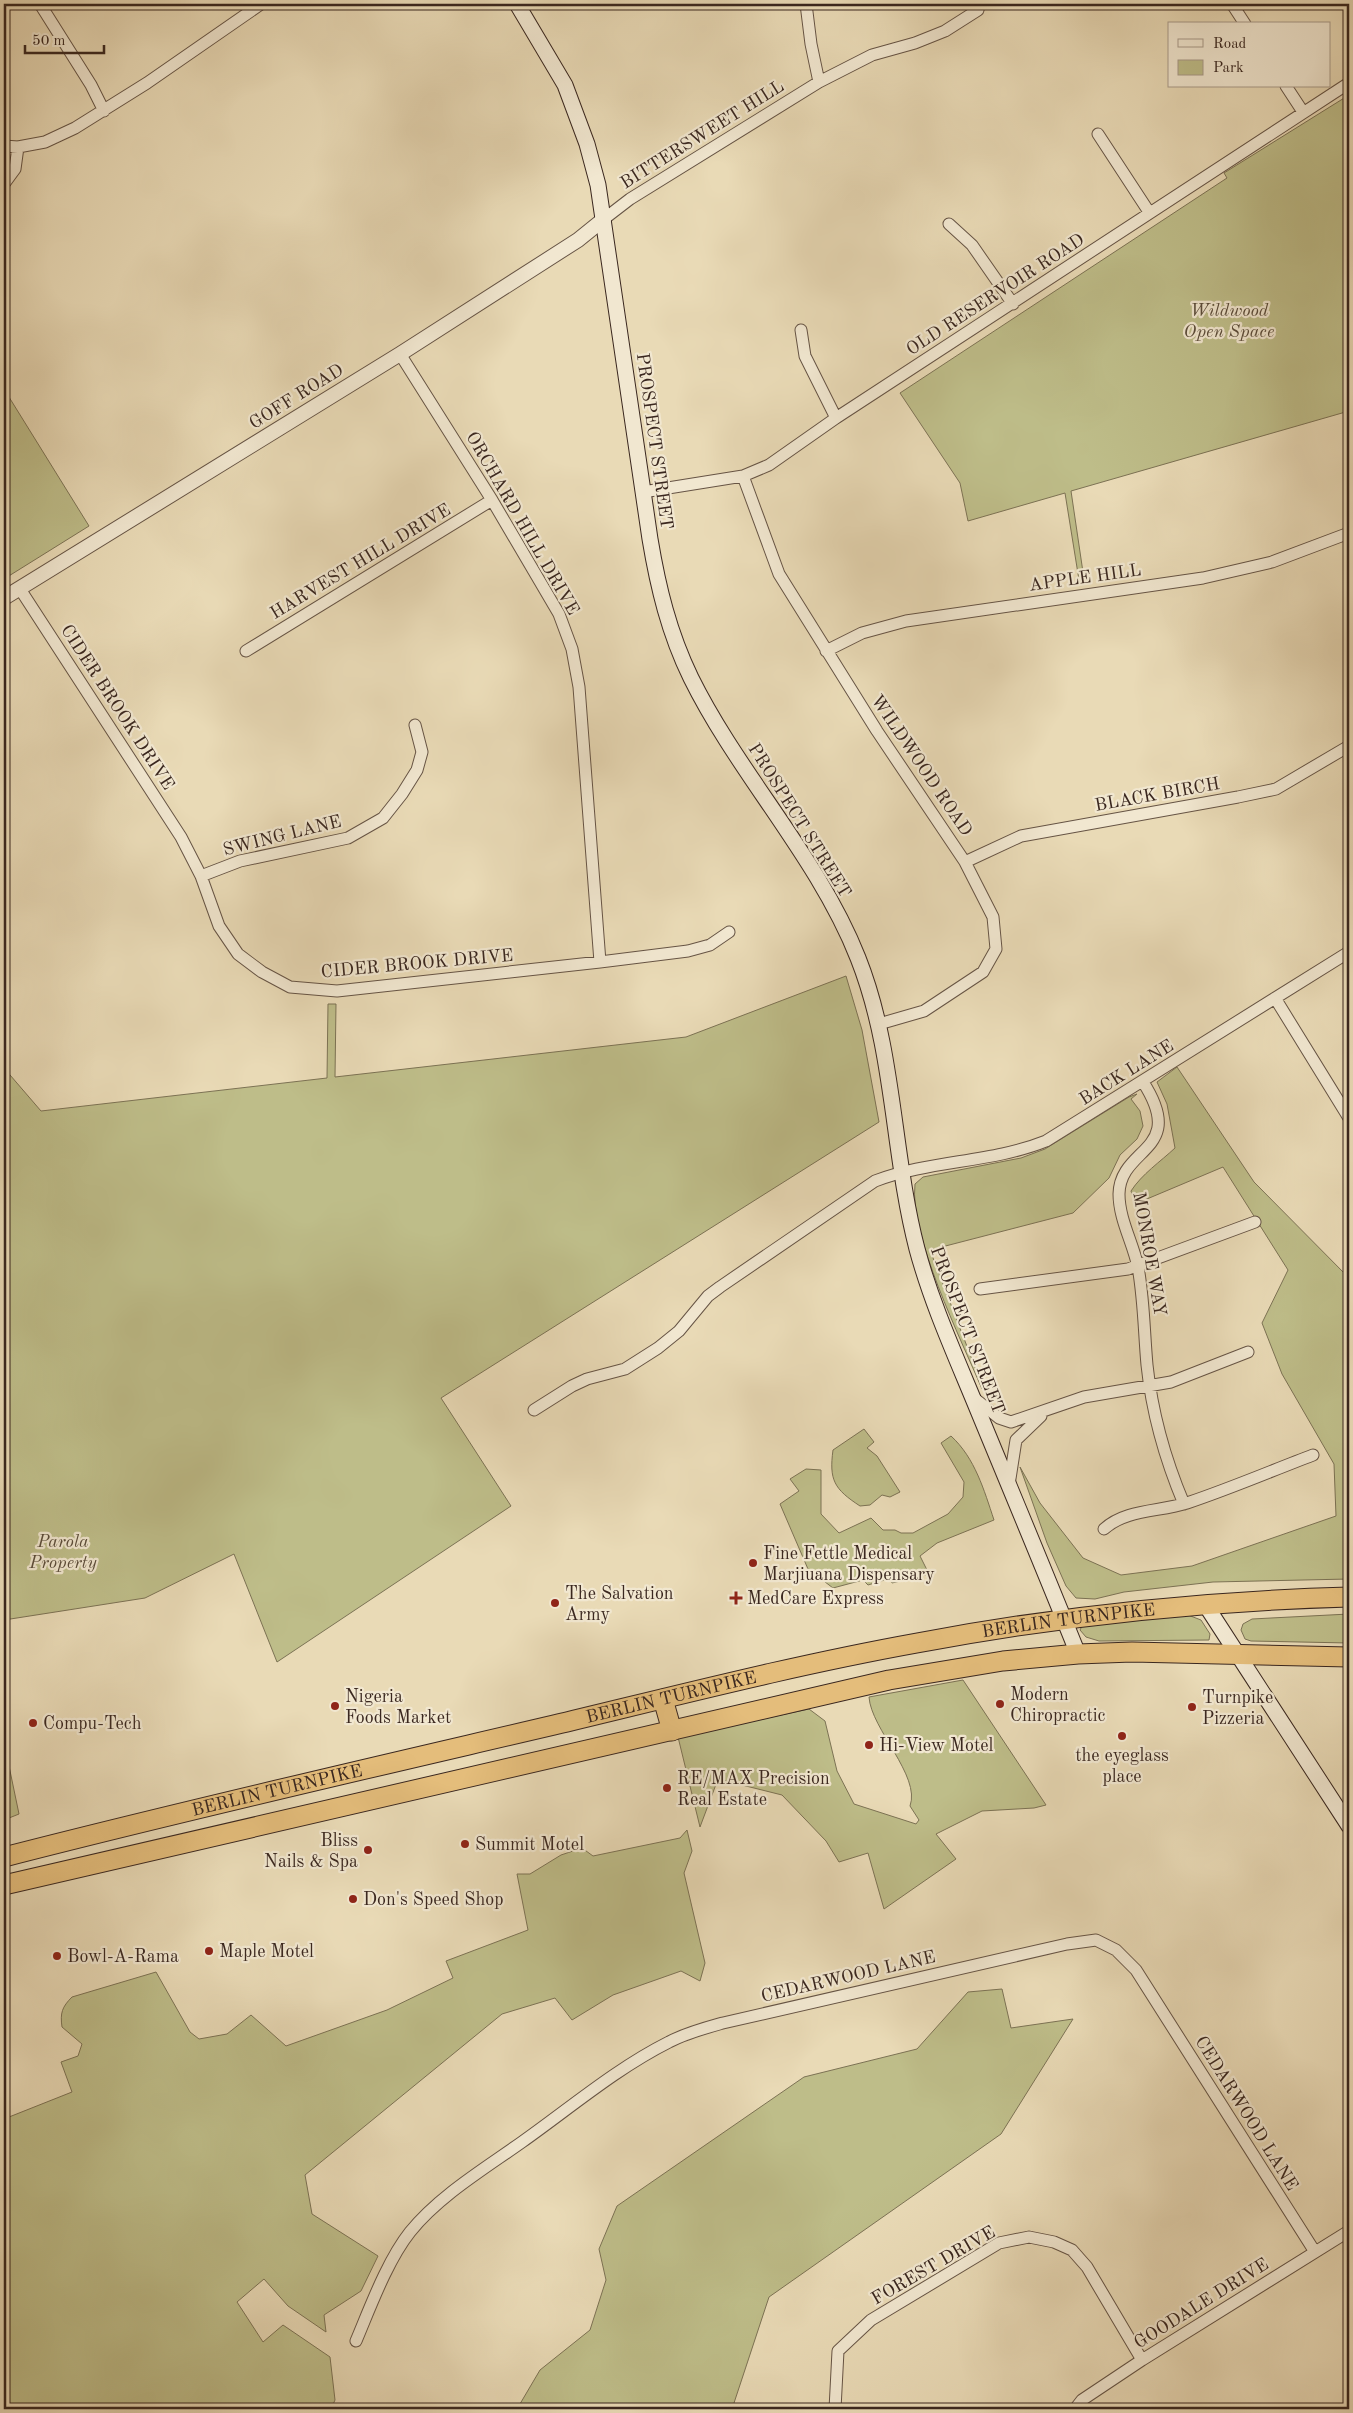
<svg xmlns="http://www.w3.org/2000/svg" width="1353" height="2413" font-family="'Old Standard TT',serif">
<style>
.green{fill:#bebd89;stroke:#7c7254}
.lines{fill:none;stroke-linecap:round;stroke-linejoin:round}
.minor-casing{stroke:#665445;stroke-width:13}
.tertiary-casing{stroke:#665445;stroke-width:16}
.secondary-casing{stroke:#3a271f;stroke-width:17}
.trunk-casing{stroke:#3a271f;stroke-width:21}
.minor{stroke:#f1e7d0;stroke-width:11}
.tertiary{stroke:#f1e7d0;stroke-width:14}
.secondary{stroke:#f1e7d0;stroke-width:15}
.trunk{stroke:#e4bd7b;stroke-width:19}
.poi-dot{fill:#8f2418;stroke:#f1e7d0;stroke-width:2}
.labels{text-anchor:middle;stroke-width:4.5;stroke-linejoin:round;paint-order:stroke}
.street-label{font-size:18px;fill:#3a271f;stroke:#f1e7d0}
.park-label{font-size:18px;font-style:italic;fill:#5b4c3a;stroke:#f1e7d0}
.poi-label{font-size:18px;fill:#3a271f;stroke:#f1e7d0;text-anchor:start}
</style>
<rect width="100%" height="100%" fill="#e9dab6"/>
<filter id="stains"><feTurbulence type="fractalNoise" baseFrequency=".004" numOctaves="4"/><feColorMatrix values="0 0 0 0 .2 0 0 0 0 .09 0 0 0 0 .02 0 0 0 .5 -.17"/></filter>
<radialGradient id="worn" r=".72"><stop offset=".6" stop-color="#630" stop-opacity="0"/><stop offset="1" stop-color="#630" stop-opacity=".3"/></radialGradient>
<path class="green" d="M1349,95v316l-278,80 13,88 -5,1 -14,-87 -97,28 -8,-38 -60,-90 327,-215 -3,-5z
M4,389l85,137 -85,53z
M846,976l16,54 17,92 -438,276 70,108 -234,156 -43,-108 -89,44 -141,22v-552l37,43 286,-33 1,-74h8l-1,73 351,-40z
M1177,1067l77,115 95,96v301l-136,3 -89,10 -29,7 -19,-1 -10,-12 -19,-43 -27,-76 20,36 43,55 38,17 71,-9 144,-50 -2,-52 -52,-90 -20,-51 26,-53 -65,-103 -88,37 -4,-13c11,-17 29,-29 44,-43l-8,-44 -10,-22z
M1137,1094l-6,5 9,12 3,15 -6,13 -17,16 -11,23 -36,35 -143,37 53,138 -1,1c-21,-50 -73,-154 -67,-205l8,-7 98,-19 24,-9 84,-52z
M864,1429l10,13 -7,6 10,8 23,36 -10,5 -8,-2 -12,10 -10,1c-26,-17 -31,-26 -27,-56z
M951,1436c24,22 33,54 43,84l-57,23 -17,13 9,18 -37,9 -1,-5 -23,7 -5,-5 -30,8 -25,-19 -28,-65 19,-13 -9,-12 16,-10 15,1v44l18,19 32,-15 12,12h12l6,3h12l35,-19 15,-17 1,-15 -23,-39z
M1349,1614v29l-98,-2 -6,-2 -4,-9 2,-6 9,-5z
M1188,1615l13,5 9,14 -1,6 -110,1 -13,-4 -6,-7 2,-4z
M963,1680l83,125 -12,3 -52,3 -46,23 20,25 -72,50 -16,-56 -29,9 -13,-21 -44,-46 -64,-16 -18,48 -22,-90 131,-28 16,12 12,50 17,33 62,20 3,-4 -9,-14c11,-30 -39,-77 -41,-109z
M4,1757l5,9 10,48 -15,6z
M687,1830l5,21 -8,22 21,90 -5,18 -19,-10 -68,24 -41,25 -17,-22 -53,16 -197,161 7,39 66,42 -17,35 -37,24 2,17 -38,-26 -24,-27 -27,23 26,40 20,-17 47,32 5,43 -4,9h-327v-290l68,-27 -11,-30 17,-6 4,-12 -20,-17c-2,-14 0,-20 10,-30l84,-25 34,60 9,7 28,-5 24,-19 35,31 101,-36 66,-32 -7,-17 82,-31 -11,-56h13l31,-19 21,-7 11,8 87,-18z
M1002,1989l9,39 62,-9 -72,115 -232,163 -37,112h-215l23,-39 50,-40 16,-50 -7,-31 18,-43 187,-129 113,-28 51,-57z"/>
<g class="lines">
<g class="minor-casing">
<path id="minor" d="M40,4l51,81 13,26
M806,4l5,40 8,38 53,-27 43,-12 30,-12 33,-21 1,-6
M1232,4l13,20
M1286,86l17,26
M1098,134l51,78
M4,146l14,1 27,-5 30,-14 72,-45 114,-79
M4,184l11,-15 3,-22
M604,219l26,-20 189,-117
M949,224l23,21 41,59
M801,330l4,26 31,62
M400,354l92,146 67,114 13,35 7,38 21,275
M743,476l36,98 98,157 88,131 28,55 3,32 -13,23 -59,39 -45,13
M643,492l100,-16 26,-11 67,-47 513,-335
M20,589l161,248 20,39 18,50 19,28 24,18 28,15 47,4 263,-29 88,-11 22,-6 19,-13
M246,651l246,-151
M826,651l36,-18 44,-12 297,-43 69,-16 77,-29
M965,862l56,-26 217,-39 38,-8 73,-43
M201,876l39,-15 108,-23 35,-20 19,-24 15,-24 5,-18 -7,-27
M1275,998l74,120
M1143,1082c45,70 -23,64 -24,112 0,25 14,49 19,73 6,33 6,65 9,98 5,48 18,94 37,139
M980,1289l148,-20 127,-47
M974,1398l25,20 12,4 73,-25 87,-15 77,-30
M534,1410l38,-24 15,-7 38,-10 33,-21 21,-17 29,-35 12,-9 155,-106c55,-21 116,-18 171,-40l303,-189
M1009,1485l7,-45 25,-24
M1104,1529c22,-20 55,-17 83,-26 42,-14 84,-32 126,-48
M356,2341c14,-33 31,-80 54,-109 29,-36 74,-63 112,-90 48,-34 95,-74 147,-100 17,-9 36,-14 54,-19l344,-79 29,-4 20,10 20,20 179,282
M835,2409l3,-58 33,-31 128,-77 30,-6 25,5 18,8 15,17 55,93
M1075,2409l7,-9 60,-40 207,-129"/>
</g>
<g class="tertiary-casing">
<path id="tertiary" d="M4,598l396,-244 178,-114 26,-21"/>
</g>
<g class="secondary-casing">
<path id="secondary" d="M517,4l48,81 22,59 11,41 52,354c8,48 19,94 41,139 48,97 127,179 167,280 37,93 34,195 59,291 15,56 40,110 62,164 33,80 67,161 99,241
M1205,1604l144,222"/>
</g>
<g class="trunk-casing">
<g id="trunk">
<path d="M663,1699l9,32"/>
<path id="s1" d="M4,1857c182,-47 366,-89 550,-132 121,-29 241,-60 363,-82 143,-27 287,-42 432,-46"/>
<path d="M4,1885l885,-205 114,-19 75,-7 54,-2 217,5"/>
</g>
</g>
<use href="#minor" class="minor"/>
<use href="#tertiary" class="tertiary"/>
<use href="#secondary" class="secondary"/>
<use href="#trunk" class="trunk"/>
</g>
<g class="poi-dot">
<circle cx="753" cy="1563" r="5"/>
<path d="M733.5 1590.5h5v5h5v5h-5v5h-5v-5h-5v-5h5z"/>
<circle cx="555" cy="1603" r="5"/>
<circle cx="1000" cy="1704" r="5"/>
<circle cx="335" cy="1706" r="5"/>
<circle cx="1192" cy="1707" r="5"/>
<circle cx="33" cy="1723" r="5"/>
<circle cx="1122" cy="1736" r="5"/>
<circle cx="869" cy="1745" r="5"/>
<circle cx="667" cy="1788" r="5"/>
<circle cx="465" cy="1844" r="5"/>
<circle cx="368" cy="1850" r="5"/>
<circle cx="353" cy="1899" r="5"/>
<circle cx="209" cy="1951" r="5"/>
<circle cx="57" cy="1956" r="5"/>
</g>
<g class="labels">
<g class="street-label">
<text transform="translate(702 134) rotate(-32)" y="6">BITTERSWEET HILL</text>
<text transform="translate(995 294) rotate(-33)" y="6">OLD RESERVOIR ROAD</text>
<text transform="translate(296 396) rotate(-32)" y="6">GOFF ROAD</text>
<text transform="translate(655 441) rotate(82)" y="6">PROSPECT STREET</text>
<text transform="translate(523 523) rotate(60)" y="6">ORCHARD HILL DRIVE</text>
<text transform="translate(360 561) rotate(-31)" y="6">HARVEST HILL DRIVE</text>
<text transform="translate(1085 577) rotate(-8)" y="6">APPLE HILL</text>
<text transform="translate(118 707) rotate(57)" y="6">CIDER BROOK DRIVE</text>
<text transform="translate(922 765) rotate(56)" y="6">WILDWOOD ROAD</text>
<text transform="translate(1157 794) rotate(-10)" y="6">BLACK BIRCH</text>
<text transform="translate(800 820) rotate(58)" y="6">PROSPECT STREET</text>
<text transform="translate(282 835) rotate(-14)" y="6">SWING LANE</text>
<text transform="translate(417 963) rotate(-5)" y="6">CIDER BROOK DRIVE</text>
<text transform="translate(1126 1072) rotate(-32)" y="6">BACK LANE</text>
<text transform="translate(1150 1254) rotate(80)" y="6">MONROE WAY</text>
<text transform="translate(968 1330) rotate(69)" y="6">PROSPECT STREET</text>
<text dy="6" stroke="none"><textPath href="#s1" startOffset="1091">BERLIN TURNPIKE</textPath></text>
<text dy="6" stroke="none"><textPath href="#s1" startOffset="686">BERLIN TURNPIKE</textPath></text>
<text dy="6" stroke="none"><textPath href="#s1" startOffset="281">BERLIN TURNPIKE</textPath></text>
<text transform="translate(848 1976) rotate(-13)" y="6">CEDARWOOD LANE</text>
<text transform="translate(1247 2113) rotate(58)" y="6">CEDARWOOD LANE</text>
<text transform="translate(933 2265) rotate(-30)" y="6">FOREST DRIVE</text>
<text transform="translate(1201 2303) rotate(-32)" y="6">GOODALE DRIVE</text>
</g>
<g class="park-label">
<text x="1229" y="316">Wildwood<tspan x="1229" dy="21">Open Space</tspan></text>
<text x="63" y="1547">Parola<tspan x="63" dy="21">Property</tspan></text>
</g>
<g class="poi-label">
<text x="763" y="1559">Fine Fettle Medical<tspan x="763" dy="21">Marjiuana Dispensary</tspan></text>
<text x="565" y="1599">The Salvation<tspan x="565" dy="21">Army</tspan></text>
<text x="747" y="1604">MedCare Express</text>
<text x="1010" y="1700">Modern<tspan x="1010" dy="21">Chiropractic</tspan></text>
<text x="345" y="1702">Nigeria<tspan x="345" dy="21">Foods Market</tspan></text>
<text x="1202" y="1703">Turnpike<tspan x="1202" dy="21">Pizzeria</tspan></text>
<text x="43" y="1729">Compu-Tech</text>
<text x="879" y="1751">Hi-View Motel</text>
<text x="1122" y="1761" text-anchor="middle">the eyeglass<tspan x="1122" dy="21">place</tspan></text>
<text x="677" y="1784">RE/MAX Precision<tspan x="677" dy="21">Real Estate</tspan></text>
<text x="358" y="1846" text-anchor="end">Bliss<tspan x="358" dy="21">Nails &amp; Spa</tspan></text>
<text x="475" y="1850">Summit Motel</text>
<text x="363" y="1905">Don's Speed Shop</text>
<text x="219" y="1957">Maple Motel</text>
<text x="67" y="1962">Bowl-A-Rama</text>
</g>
</g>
<rect width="1353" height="2413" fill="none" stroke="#e9dab6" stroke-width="20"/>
<rect x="5" y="5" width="1343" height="2403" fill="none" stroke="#3a271f" stroke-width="2.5"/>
<rect x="10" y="10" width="1333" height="2393" fill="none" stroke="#3a271f"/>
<rect x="1168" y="22" width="162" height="65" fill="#f1e7d0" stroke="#a89a89"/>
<rect x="1178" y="39" width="25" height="8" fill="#f1e7d0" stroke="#a89a89"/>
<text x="1213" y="48" font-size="15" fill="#3a271f">Road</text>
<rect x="1178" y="60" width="25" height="15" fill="#bebd89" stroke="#a89a89"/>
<text x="1213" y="72" font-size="15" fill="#3a271f">Park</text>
<path d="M25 45v8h79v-8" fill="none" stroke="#3a271f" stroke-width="2.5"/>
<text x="32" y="45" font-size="15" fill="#3a271f" stroke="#f1e7d0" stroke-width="4" paint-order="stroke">50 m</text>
<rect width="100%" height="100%" filter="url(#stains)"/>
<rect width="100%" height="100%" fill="url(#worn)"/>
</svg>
